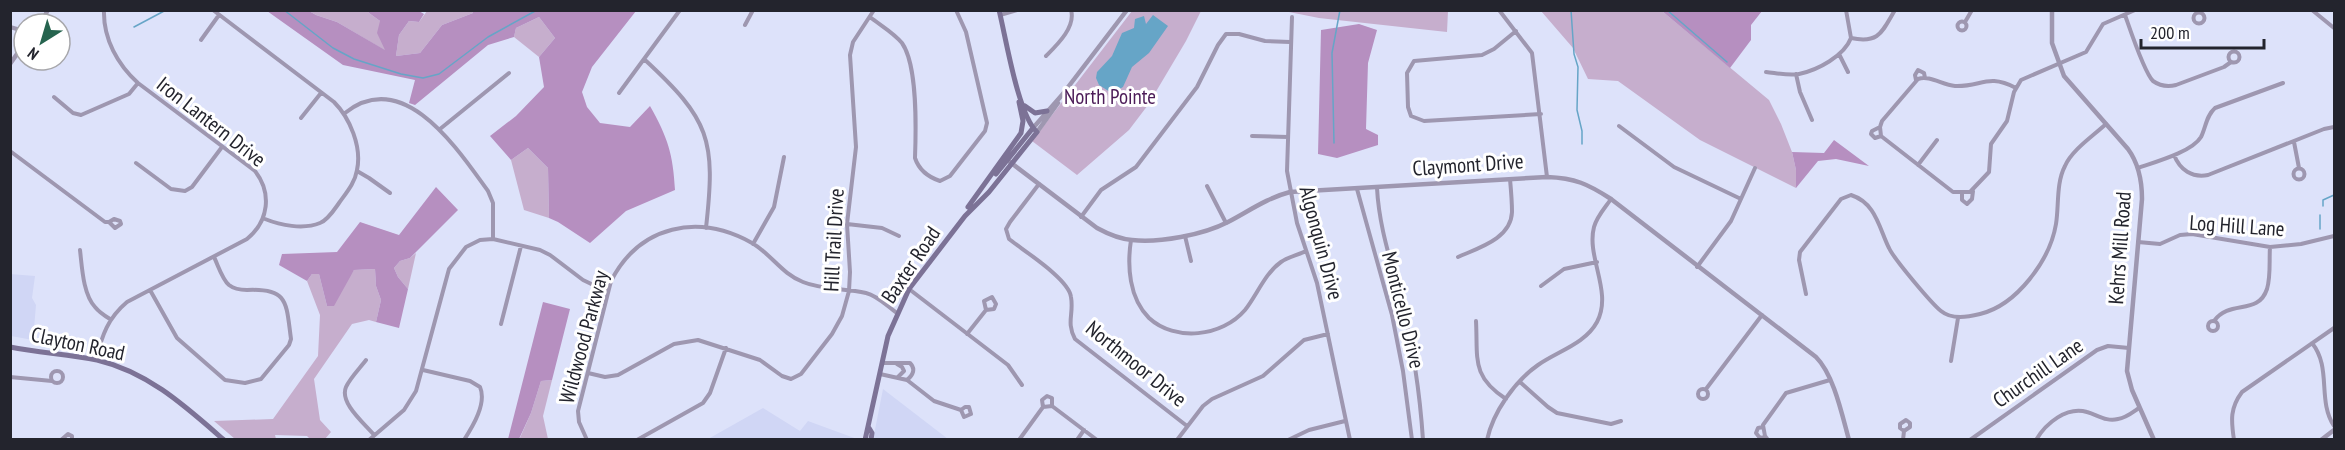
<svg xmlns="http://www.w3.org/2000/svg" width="2345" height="450" font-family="'PT Sans Narrow',sans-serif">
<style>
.built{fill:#d0d6f5}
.green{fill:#c6aecd}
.forest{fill:#b68fc0}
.water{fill:#66a5c7}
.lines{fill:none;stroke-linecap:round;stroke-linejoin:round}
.stream{stroke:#66a5c7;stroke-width:1.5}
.minor{stroke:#9e97b0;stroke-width:4}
.tertiary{stroke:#9e97b0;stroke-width:4.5}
.secondary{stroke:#7c7296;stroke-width:5}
.labels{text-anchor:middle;stroke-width:6;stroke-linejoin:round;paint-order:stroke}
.park-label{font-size:21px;fill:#4c1c58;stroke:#fff}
.street-label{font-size:21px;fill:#23242d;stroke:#fff}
</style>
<rect width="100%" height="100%" fill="#dde2fa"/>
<path class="built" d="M10,274l25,2 -3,22 4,7 -3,35 -22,-4z
M883,389l65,50 -75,1z
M763,408l37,23 8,-10 49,18h-149z"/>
<path class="green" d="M309,11h60v2l11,8 6,30 -49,-29 -21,-7z
M427,11h45l1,2 -31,12 -22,28 -24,3 3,-21 10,-14 10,1z
M1132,11h69l-15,30 -38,64 -19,25 -52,45 -45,-34z
M1284,11h164l-1,21 -128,-14z
M1541,11h121l107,89 12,24 11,28 4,18v18l-96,-48 -82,-59 -30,-2 -15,-31z
M539,17l16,21 -16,19 -25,-20 2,-9z
M528,148l20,20 1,50 -25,-8 -13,-50z
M416,253l-8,36 -10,-12 -4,-9 6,-7 10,-3z
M375,269l1,17 5,14 -5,22 -7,-2 -17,4 -38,55 6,41 11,12 -6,7h-15l-3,-3 -32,-1 1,4h-41l-21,-18 59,-2 45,-63 2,-41 -13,-34 5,-7h7l8,32 27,-36z
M552,380l-9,36 5,23 -29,1 12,-27 10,-32z"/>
<path class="forest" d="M267,11h42l7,4 21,7 48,28 -8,-17 3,-12 -11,-8v-2h50l5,3 -5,8 -10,-1 -10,14 -3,21 24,-3 22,-28 31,-12 -1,-2h164l-44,56 -10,25 5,15 13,16 30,4 20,-21c18,32 23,48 25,84l-49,21 -36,32 -32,-21 -9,-4 -1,-50 -20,-20 -17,12 -21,-24 26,-20 28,-29 -5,-30 16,-19 -16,-21 -23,11 -2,9 -26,8 -73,60 -6,-2 6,-23 -72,-15z
M1662,11h100l-11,14v15l-21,28z
M1359,24l18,6 -9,33 -2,66 12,6v10l-41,13 -19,-4 3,-124z
M1834,140l35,26 -33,-7 -18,2 -22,27v-18l-4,-18 32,1z
M436,187l22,23 -48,48 -10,3 -6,7 4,9 10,12 -9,39 -23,-6 5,-22 -5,-14 -1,-17 -21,1 -20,36h-7l-8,-32h-7l-5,7 -28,-16 3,-11 55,-2 23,-30 39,13z
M543,302l27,7 -18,71 -11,1 -10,32 -12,26h-11z"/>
<path class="water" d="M1153,15l15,11 -19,27 -17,14 -9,20 -7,4 -6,1 -11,-7 -3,-7 1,-6 15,-16 10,-23 12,-5 1,-9 9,-3 2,8z"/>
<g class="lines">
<path class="stream" d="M284,10l49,38 21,11 47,15 22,4 16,-4 49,-37 49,-27
M1571,10l3,44 4,13 -1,43 5,21v13
M1667,10l60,52
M134,27l32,-17
M1334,143l-2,-90 8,-43
M2323,206v-6l11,-5
M2320,215v14"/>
<path class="minor" d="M213,10l121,92c16,16 28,45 23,68 -2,13 -11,23 -18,33 -5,7 -11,17 -19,20 -17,7 -40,2 -55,-4
M1499,10l33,43 15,124
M2312,10l22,18
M2193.5 18a5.5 5.5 0 1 1 11 0a5.5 5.5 0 1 1-11 0Z
M1000,15l17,-5
M2125,15c5,14 19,57 28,66 7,5 15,6 23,4l48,-18 7,-5
M870,17c10,8 24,16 32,26 16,23 14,87 13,115 4,12 13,19 25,23l10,-5 35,-45 2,-8 -21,-91 -10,-22
M1292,17l-5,154 10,52 20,60 33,157
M1957.5 26a4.5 4.5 0 1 1 9 0a4.5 4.5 0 1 1-9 0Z
M1965,22l7,-12
M745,25l8,-15
M10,27l14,4
M1516,31l-22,18 -12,6 -68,6 -7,12 1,34 3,9 13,5 117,-7
M1851,38c28,6 31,-6 44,-28
M201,40l18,-25
M2228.5 57a5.5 5.5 0 1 1 11 0a5.5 5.5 0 1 1-11 0Z
M1839,54l9,18
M1046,56c11,-11 30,-29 25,-46
M644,59c66,61 72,80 62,169
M1766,72c10,1 23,4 33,2 19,-4 45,-18 52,-36l-5,-28
M1796,74l4,18 12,28
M1916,80l-1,-5 3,-5 6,3 1,5
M2016,88c-29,-15 -34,-1 -61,-2 -13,-1 -25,-11 -37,-7l-36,42 -2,6 1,9 72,56h17l19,-20 2,-28 16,-23 7,-29 7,-12 65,-28 17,-28 32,-14
M619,93l61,-83
M54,97l19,16 8,2 48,-21 9,-11
M345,113c59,-47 113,37 143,78l5,12v36
M301,118l20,-25
M1619,126l55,41 67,32
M1880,127l-8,4 -1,3 4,4 6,-2
M440,129l69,-56
M1252,136l36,1
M2294,142l5,26
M10,151l95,71h4l6,6 6,-4 -1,-3 -6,-2 -5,3
M2174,155c6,15 18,23 34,20l116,-46 10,-2
M136,163l35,26 14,2 7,-4 30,-40
M1918,165l19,-25
M2138,168c17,-6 54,-16 63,-31 5,-10 5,-21 14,-29l68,-25
M2293.5 174a5.5 5.5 0 1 1 11 0a5.5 5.5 0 1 1-11 0Z
M357,171l12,7 21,15
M1039,184l-29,38 -4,7 3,10c15,12 60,40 62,58 3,17 -5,25 4,42l112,87
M1207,186l19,37
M1377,188c2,40 15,76 25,116 11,43 18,91 21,136
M1357,189l35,126 11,56 9,69
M1962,194v6l5,4 5,-5 1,-8
M1081,217l20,-27 35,-23 61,-80 21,-42 8,-11h13l26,7 25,1
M847,224l35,4 17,8
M1185,236l6,25
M1131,240c-4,26 -2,58 18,78 26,24 73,19 96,-8 12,-15 20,-37 36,-48 7,-5 17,-7 25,-11
M2138,242l22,2 20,-9 12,-1 78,13 31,-3 33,-8
M753,244l21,-37 10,-50
M80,250c2,17 3,44 15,57 4,5 10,9 15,12
M1458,257c20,-9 53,-18 54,-45 0,-11 -1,-22 -2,-33
M1697,267l34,-46 24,-53
M1541,286l23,-17 33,-7
M909,289l99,76 14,20
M150,290l27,48 48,42 20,3 16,-4 28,-34 2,-6c-5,-36 -2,-51 -44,-49 -6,0 -13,-1 -18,-5 -7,-6 -11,-20 -15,-28
M1806,294l-7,-34 1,-8 41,-53 10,-4c25,8 28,33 38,53 5,11 43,56 52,63 11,9 27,6 39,3 37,-9 70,-54 76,-90 3,-18 0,-41 9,-58 7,-16 28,-30 41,-42
M1476,321c2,38 -5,55 30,78
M2214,321c16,-22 44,-5 53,-32 4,-13 2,-29 3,-42
M2208 326a5 5 0 1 1 10 0a5 5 0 1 1-10 0Z
M501,324l20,-78
M967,334l19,-24 8,-1 2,-5 -4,-7 -8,4 2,9
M2312,343c20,25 5,57 22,83
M96,360c6,-25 12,-42 31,-58l120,-63c22,-18 25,-46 8,-68l-117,-88c-20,-18 -35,-44 -34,-73
M366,360c-6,8 -16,18 -20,27 -7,16 19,37 28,48
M1951,361l7,-43
M882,363h28c6,6 3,12 -3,17
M897,364l5,3 2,4 -6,6
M423,370l47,11 10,6c7,16 -7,39 -16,53
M51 377a6 6 0 1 1 12 0a6 6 0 1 1-12 0Z
M588,373l17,4 13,-2 56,-31 24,-4 62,20 22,16 9,3 10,-5 31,-40 10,-18 7,-25 1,-19 -3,-48 9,-77 -6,-92 3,-13 21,-32
M880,374l27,6 27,21 27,9 4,-3h4l2,7 -7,3 -3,-7
M10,377l42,4
M1520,382l28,25 9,6 54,11 10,-3
M1698 394a5 5 0 1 1 10 0a5 5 0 1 1-10 0Z
M1706,389l56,-74
M1052,406l45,34
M1043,407l-1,-7 5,-4 5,2v8
M1763,427l-5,1 -2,5 4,5 5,-1
M61,440l7,-6 4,2v4
M369,440l35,-30 12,-19 33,-122 17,-22 14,-7 13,-1 47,11 10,5 33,25 25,12
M587,440l-8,-18 -1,-11 33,-130c29,-56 87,-68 141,-38 19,11 30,31 51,39 19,8 42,6 63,11 12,3 21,13 31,20
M637,440l66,-37 7,-10 16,-45
M1019,440l24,-33 9,-1
M1077,440l7,-10
M1177,440l26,-34 9,-7 51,-23 41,-36 24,-6
M1288,440l21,-10 36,-9
M1487,440c6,-28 28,-59 51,-75 20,-14 47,-21 59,-43 16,-30 -11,-65 -3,-95 3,-11 11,-19 17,-28
M1768,440l-3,-4 -2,-11 23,-32 44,-13
M1903,440l1,-9 6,-4v-4l-4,-3 -6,4v4l4,3
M1970,440l127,-90 11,-4 21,2
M2036,440c10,-17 31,-34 51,-28 11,3 19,10 31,7 8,-1 15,-7 21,-11
M2234,440c-3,-20 -4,-32 8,-48l92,-64"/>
<path class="tertiary" d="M2052,10v33l12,33 64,73c11,15 14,31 14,50l-15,172 5,19 22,50
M40,24l8,-14
M10,64l14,-20
M1033,128l29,-33 65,-85
M1037,132l21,-29
M1010,162l87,66c11,6 23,11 35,12 27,3 71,-5 96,-18 21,-11 39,-24 62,-30l257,-15c28,1 41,7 64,22l205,158c18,18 26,58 33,83
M2321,440l13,-10"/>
<path class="secondary" d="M1025,106l10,7 12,-2
M996,174l37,-46
M968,207l53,-74 2,-12 -4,-19
M10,347c29,6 59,7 87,13 51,12 88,46 127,80
M869,428l3,5 -1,7
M865,440l23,-104 21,-47 56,-73 24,-24 48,-60c-19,-17 -31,-94 -38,-122"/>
</g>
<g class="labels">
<g class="park-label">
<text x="1110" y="104">North Pointe</text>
</g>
<g class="street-label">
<text transform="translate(211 122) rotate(38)" y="7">Iron Lantern Drive</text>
<text transform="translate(1468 165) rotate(-4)" y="7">Claymont Drive</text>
<text transform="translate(2237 226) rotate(4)" y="7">Log Hill Lane</text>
<text transform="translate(834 240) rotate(-87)" y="7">Hill Trail Drive</text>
<text transform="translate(1321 243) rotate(75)" y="7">Algonquin Drive</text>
<text transform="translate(2120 248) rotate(-86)" y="7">Kehrs Mill Road</text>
<text transform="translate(911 265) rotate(-56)" y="7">Baxter Road</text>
<text transform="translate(1403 310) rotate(76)" y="7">Monticello Drive</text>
<text transform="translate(584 337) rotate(-75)" y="7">Wildwood Parkway</text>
<text transform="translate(78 344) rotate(12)" y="7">Clayton Road</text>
<text transform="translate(1136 364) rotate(39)" y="7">Northmoor Drive</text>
<text transform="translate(2038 373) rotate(-35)" y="7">Churchill Lane</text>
</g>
</g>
<rect width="2345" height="450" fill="none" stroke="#23242d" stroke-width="24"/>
<g transform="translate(42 42) rotate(217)"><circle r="28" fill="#ffffff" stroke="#a7a7ab" stroke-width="1.5"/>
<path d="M0-4.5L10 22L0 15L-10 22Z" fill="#26644f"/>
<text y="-9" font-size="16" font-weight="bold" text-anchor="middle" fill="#23242d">N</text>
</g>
<path d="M2141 39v9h123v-9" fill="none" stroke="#23242d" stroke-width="3"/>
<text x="2150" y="39" font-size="18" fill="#23242d" stroke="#ffffff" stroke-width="4.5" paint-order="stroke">200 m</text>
</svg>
